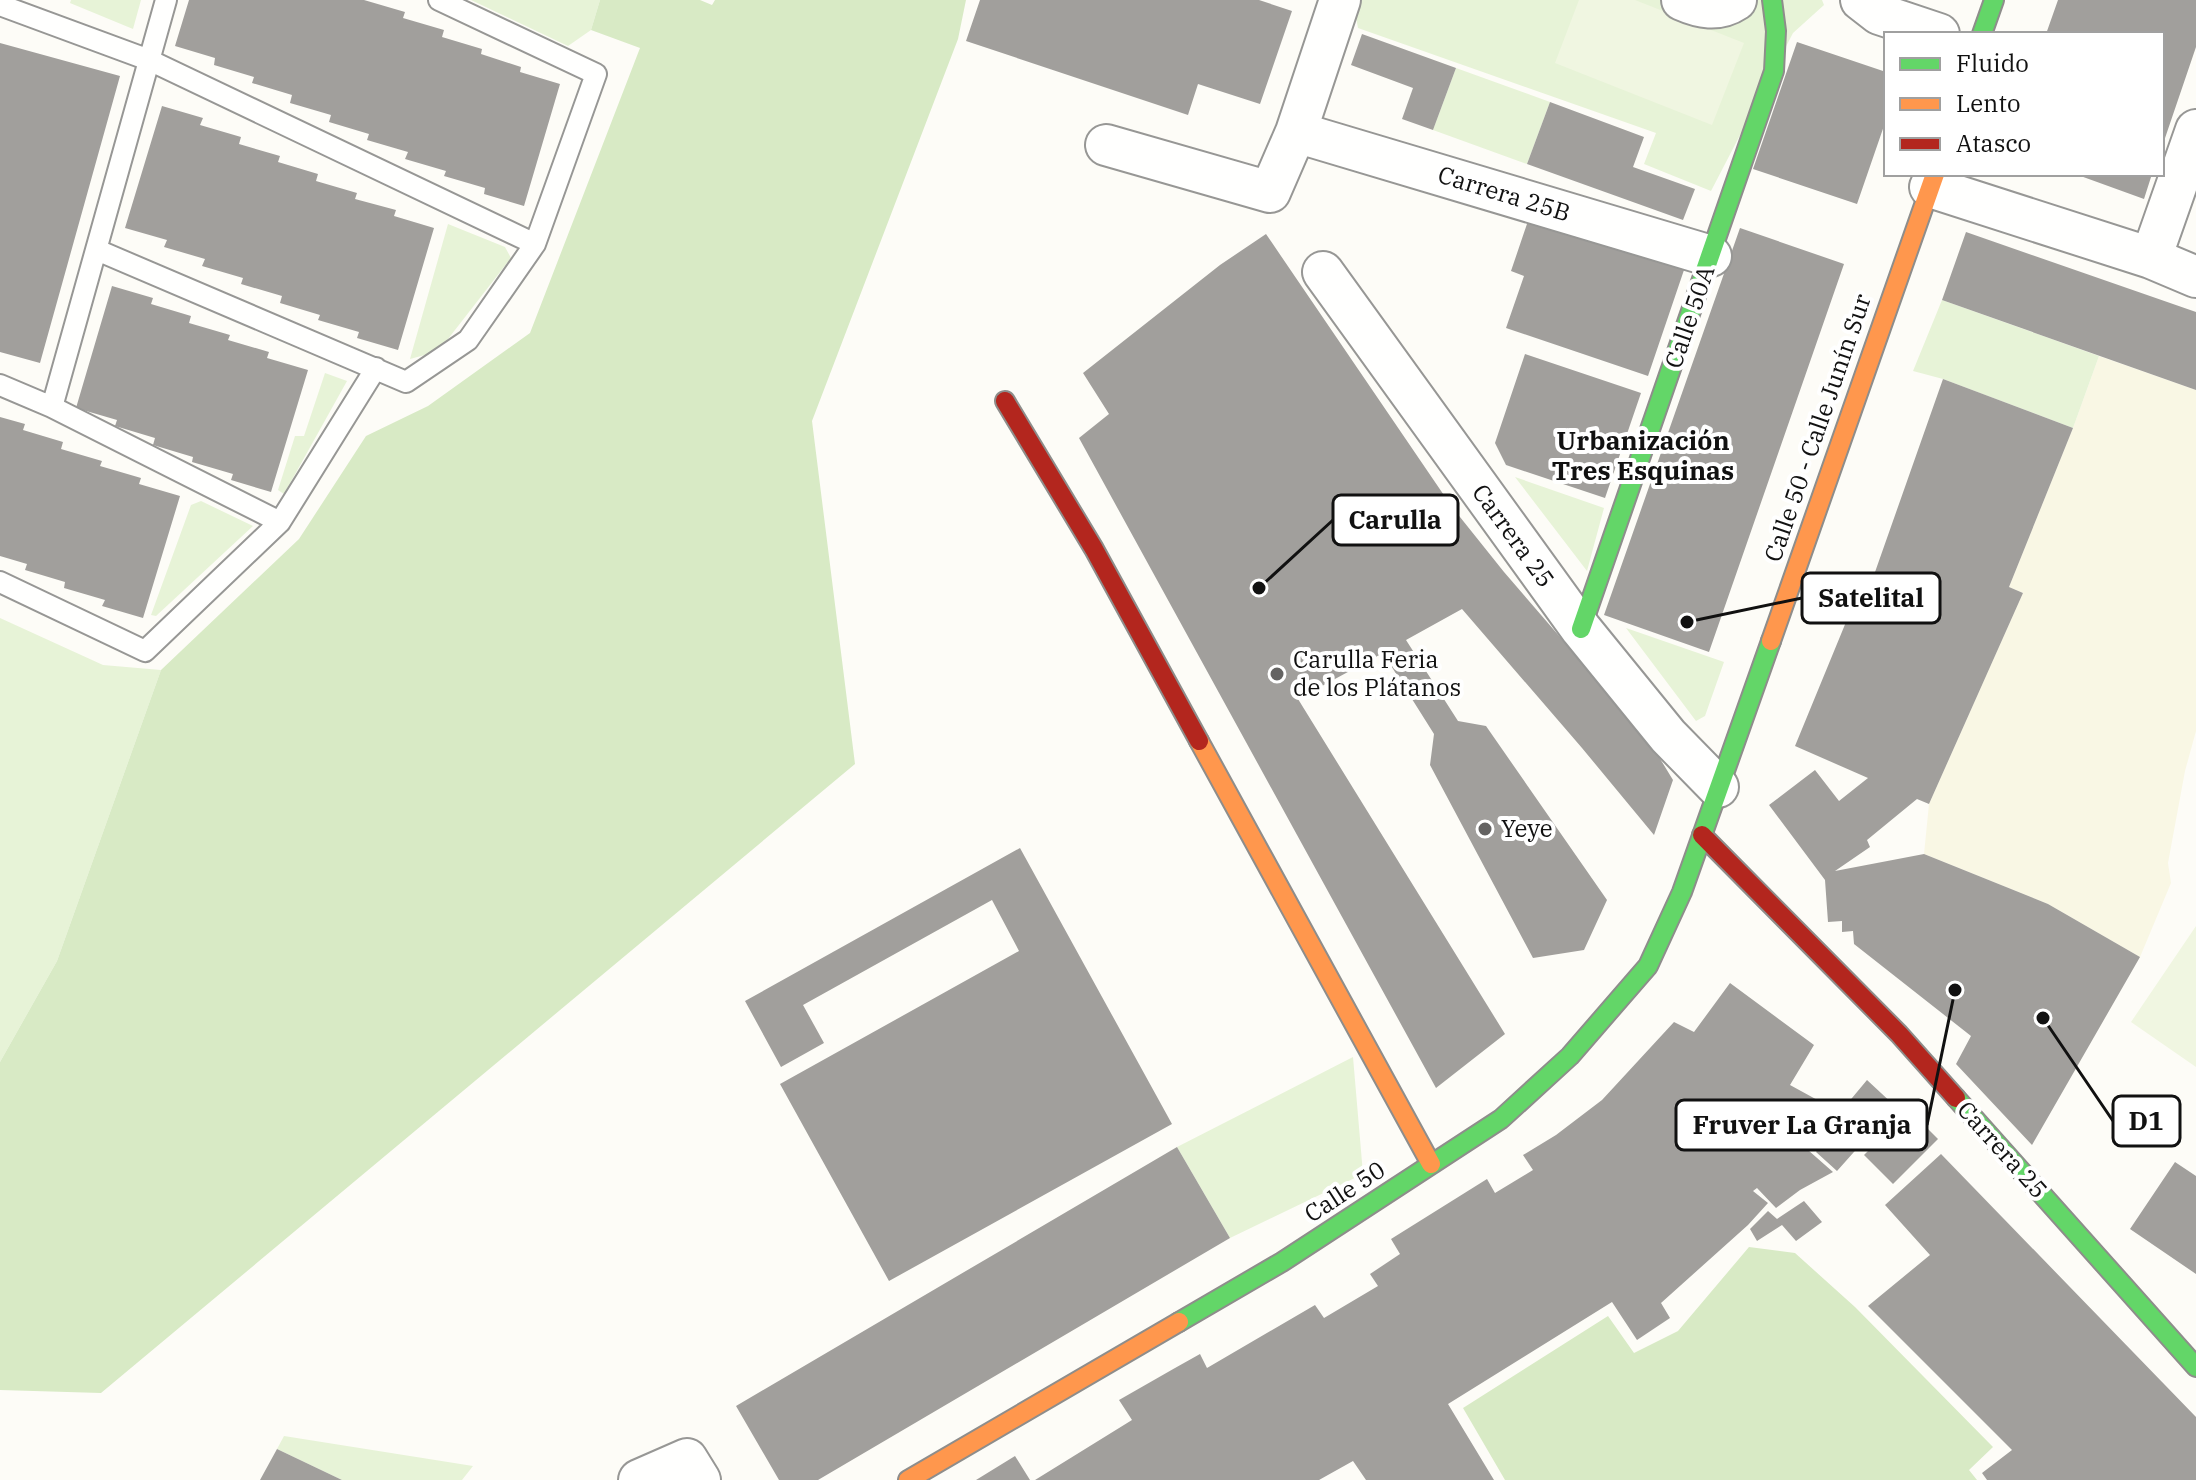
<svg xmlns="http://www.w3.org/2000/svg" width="2196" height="1480" font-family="'IBM Plex Serif',serif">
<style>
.farmland{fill:#f9f7e4}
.green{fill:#e7f3d7}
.forest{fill:#d8eac5}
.pitch{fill:#f0f6e1}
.building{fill:#a19f9c}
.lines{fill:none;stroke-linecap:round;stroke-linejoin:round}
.lane-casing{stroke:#979795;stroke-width:24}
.street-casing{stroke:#979795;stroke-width:44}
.fast-casing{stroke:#8e8d8b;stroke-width:22}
.slow-casing{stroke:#8e8d8b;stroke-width:22}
.jam-casing{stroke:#8e8d8b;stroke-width:22}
.lane{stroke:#fffffe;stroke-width:20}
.street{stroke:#fffffe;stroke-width:40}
.fast{stroke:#63d668;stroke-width:18}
.slow{stroke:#ff974d;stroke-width:18}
.jam{stroke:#b3261e;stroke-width:18}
.poi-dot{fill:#646362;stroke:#fff;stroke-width:3}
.labels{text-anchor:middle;stroke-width:8;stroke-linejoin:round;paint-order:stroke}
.street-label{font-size:24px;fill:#111;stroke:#fff}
.poi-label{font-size:24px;fill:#111;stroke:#fff;text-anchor:start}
.neighbourhood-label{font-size:26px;font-weight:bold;fill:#111;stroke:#fff}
.leader{fill:none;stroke:#111;stroke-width:3}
.callout-dot{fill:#111;stroke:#fff;stroke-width:3}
.callout{fill:#fff;stroke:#111;stroke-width:3}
.callout-label{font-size:26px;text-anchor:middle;font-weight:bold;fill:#111}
</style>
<rect width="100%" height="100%" fill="#fdfcf7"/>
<path class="farmland" d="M2099,356l97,34v341l-11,40 -17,92 3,20 -31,74 -92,-53 -124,-50 5,-50 94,-211 -14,-6 64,-159z"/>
<path class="green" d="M71,0h70l-8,29 -63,-26z
M471,0h129l-9,30 -23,16z
M1357,0h465l2,5 -31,28 -82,158 -67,-27 12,-31 -298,-105 -4,-21z
M1456,68l94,34 -23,62 -94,-34z
M448,224l57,23 6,11 -63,81 -16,14 -22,6z
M1942,300l157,56 -26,72 -130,-49 -30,-8z
M325,373l22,8 -63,113 -6,-4 17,-54h9z
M1515,477l89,31 -17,63z
M201,501l52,25 -97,90 -5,-1 40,-110z
M0,618l103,47 58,5 -104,291 -57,101z
M1626,628l98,34 -19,54 -9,5z
M1353,1057l10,117 -133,64 -53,-91z
M284,1436l189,30 -11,14h-120l-65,-31z"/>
<path class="forest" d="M600,0h100l12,5 3,-5h251l-8,39 -146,382 43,343 -754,629 -101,-3v-328l57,-101 104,-291 138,-131 67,-103 62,-30 102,-73 110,-285 -49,-18z
M1749,1247l46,6 60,54 138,140 -24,23 8,10h-472l-42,-72 145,-92 26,37 44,-22z"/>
<path class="pitch" d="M1579,0h56l109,43 -32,82 -157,-62z
M2196,926v141l-65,-45z"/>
<path class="building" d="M189,0h175l41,12 -2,6 41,12 -2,7 40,12 -1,5 40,13 -1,5 40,12 -36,122 -40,-12 1,-6 -41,-12 2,-5 -41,-12 3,-7 -41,-12 2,-6 -40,-12 2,-7 -41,-12 2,-8 -40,-12 2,-6 -40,-12 1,-7 -40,-12z
M980,0h279l33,11 -32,93 -62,-20 -10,31 -222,-74z
M2058,0h138v47l-33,97 -1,-110h-116z
M1362,34l94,34 -23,62 -31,-11 11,-31 -62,-23z
M1797,42l89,30v48l-29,84 -104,-35z
M0,43l120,33 -80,287 -40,-11z
M1550,102l94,35 -11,30 62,22 -12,31 -156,-56z
M162,106l41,12 -3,7 41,12 -2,7 41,12 -2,6 40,12 -2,7 41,12 -2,6 41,11 -2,6 40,12 -36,122 -41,-12 2,-6 -41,-12 2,-5 -40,-12 2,-7 -41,-12 2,-6 -41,-12 3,-7 -41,-12 3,-7 -42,-12z
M2075,174h77l-8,25z
M1529,218l155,52 -36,106 -142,-48 18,-52 -13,-5z
M1740,228l104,36 -135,388 -105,-37z
M1966,232l230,80v78l-254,-90z
M1266,234l186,273 52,65 144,167 25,41 -19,55 -72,-87 -120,-139 -56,31 52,81 28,5 121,174 -23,50 -51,8 -103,-193 4,-31 -51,-81 -85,46 207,335 -69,54 -357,-650 30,-24 -26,-41 137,-108z
M112,286l41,12 -2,6 40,12 -2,7 41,12 -2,5 41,12 -2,6 41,12 -37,122 -40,-12 2,-6 -41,-12 1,-5 -40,-12 2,-7 -40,-12 2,-6 -41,-12z
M1525,354l116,39 -36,105 -99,-33 -11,-22z
M1943,379l130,49 -64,159 14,6 -94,211 -12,-5 -50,41 3,7 -35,24 89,-17 124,50 92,53 -108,188 -76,-81 15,-28 -117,-92 -1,-13 -11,1v-11l-14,1 -3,-42 -56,-75 46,-35 24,31 29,-23 -73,-32 58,-141 9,4z
M0,417l25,7 -2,6 40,12 -2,7 41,12 -2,5 41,12 -2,6 41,12 -37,122 -41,-12 3,-6 -41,-12 1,-6 -40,-12 2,-6 -27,-8z
M1020,848l152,276 -283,157 -109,-197 239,-133 -27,-51 -189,105 21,38 -43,24 -36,-66z
M1730,983l84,62 -24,40 42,23 -32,35 33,29 -33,18 -24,18 -19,-20 -4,3 15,12 -20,22 -87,78 9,15 -33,22 -25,-38 -164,102 46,76h-128l-13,-19 -34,19h-284l97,-60 -13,-20 56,-32 25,-14 7,14 108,-63 9,13 54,-32 -8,-12 30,-20 -9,-15 96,-60 8,14 38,-23 -10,-15 33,-20 46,-35 72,-78 20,10z
M1867,1080l28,26 -58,65 -21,-19 20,-26 -4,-4z
M1909,1110l29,29 -45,45 -29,-29z
M1177,1147l53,91 -412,242h-39l-43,-74z
M1941,1154l255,263v63h-209l-5,-7 30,-23 -144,-144 62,-51 -45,-50z
M2175,1162l21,14v98l-66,-45z
M1804,1201l18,21 -26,19 -14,-16 -25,16 -7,-12 18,-18 9,8z
M277,1449l65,31h-82z
M1015,1456l15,24h-54z"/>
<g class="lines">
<g class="lane-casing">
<path id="lane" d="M0,5l149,55 386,184
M97,250l309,132 62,-42 67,-96 61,-170 -157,-74
M0,385l52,22 228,115
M52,407l114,-407
M0,582l145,69 135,-129 96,-154"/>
</g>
<g class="street-casing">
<path id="street" d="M1682,0c18,8 36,12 54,0
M1861,0l18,14 60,20
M1296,132l415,124
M1106,145l164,47 26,-60 44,-132
M1930,187l221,71 45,19
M2151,258l45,-128
M1323,272l258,357 87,107 50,51
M639,1480l48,-21 13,21"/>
</g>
<g class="fast-casing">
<path id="fast" d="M1982,34l12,-34
M1581,629l193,-558 2,-40 -4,-31
M1956,1098l240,269
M1179,1322l103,-60 219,-143 69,-63 78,-90 34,-74 89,-251"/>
</g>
<g class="slow-casing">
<path id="slow" d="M1771,641l164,-467
M1199,741l232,423
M908,1480l271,-158"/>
</g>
<g class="jam-casing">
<path id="jam" d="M1005,401l89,148 105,192
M1702,835l197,199 57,64"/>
</g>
<use href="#lane" class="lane"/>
<use href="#street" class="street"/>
<use href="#fast" class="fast"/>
<use href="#slow" class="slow"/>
<use href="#jam" class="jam"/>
</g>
<g class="poi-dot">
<circle cx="1277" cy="674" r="8"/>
<circle cx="1485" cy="829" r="8"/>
</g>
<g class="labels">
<g class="street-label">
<text transform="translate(1504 194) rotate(17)" y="8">Carrera 25B</text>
<text transform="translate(1690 317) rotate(-71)" y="8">Calle 50A</text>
<text transform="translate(1818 428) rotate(-71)" y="8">Calle 50 - Calle Junín Sur</text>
<text transform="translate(1513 536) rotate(54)" y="8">Carrera 25</text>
<text transform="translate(2002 1150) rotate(48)" y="8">Carrera 25</text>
<text transform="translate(1345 1192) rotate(-33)" y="8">Calle 50</text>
</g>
<g class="poi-label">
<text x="1293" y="668">Carulla Feria<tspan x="1293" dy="28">de los Plátanos</tspan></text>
<text x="1501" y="837">Yeye</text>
</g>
<g class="neighbourhood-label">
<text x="1643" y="450">Urbanización<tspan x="1643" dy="30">Tres Esquinas</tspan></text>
</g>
</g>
<path class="leader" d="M1259 588L1333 520M1687 622L1802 598M2043 1018L2113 1121M1955 990L1927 1125"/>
<g class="callout-dot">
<circle cx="1259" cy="588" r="8"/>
<circle cx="1687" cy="622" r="8"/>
<circle cx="2043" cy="1018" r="8"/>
<circle cx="1955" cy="990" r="8"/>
</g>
<g class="callout">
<rect x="1333" y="495" width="125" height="50" rx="8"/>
<rect x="1802" y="573" width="138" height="50" rx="8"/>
<rect x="2113" y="1096" width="67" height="50" rx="8"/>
<rect x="1676" y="1100" width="251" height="50" rx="8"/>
</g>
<g class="callout-label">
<text x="1395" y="529">Carulla</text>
<text x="1871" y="607">Satelital</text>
<text x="2146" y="1130">D1</text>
<text x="1802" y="1134">Fruver La Granja</text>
</g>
<rect x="1884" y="32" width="280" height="144" fill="#ffffff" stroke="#a0a0a0" stroke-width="2"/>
<rect x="1900" y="58" width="40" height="12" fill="#63d668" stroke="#a0a0a0" stroke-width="2"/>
<text x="1956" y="72" font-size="24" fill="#111111">Fluido</text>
<rect x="1900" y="98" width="40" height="12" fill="#ff974d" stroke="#a0a0a0" stroke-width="2"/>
<text x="1956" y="112" font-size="24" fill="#111111">Lento</text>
<rect x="1900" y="138" width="40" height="12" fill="#b3261e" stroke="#a0a0a0" stroke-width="2"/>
<text x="1956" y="152" font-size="24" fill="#111111">Atasco</text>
</svg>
